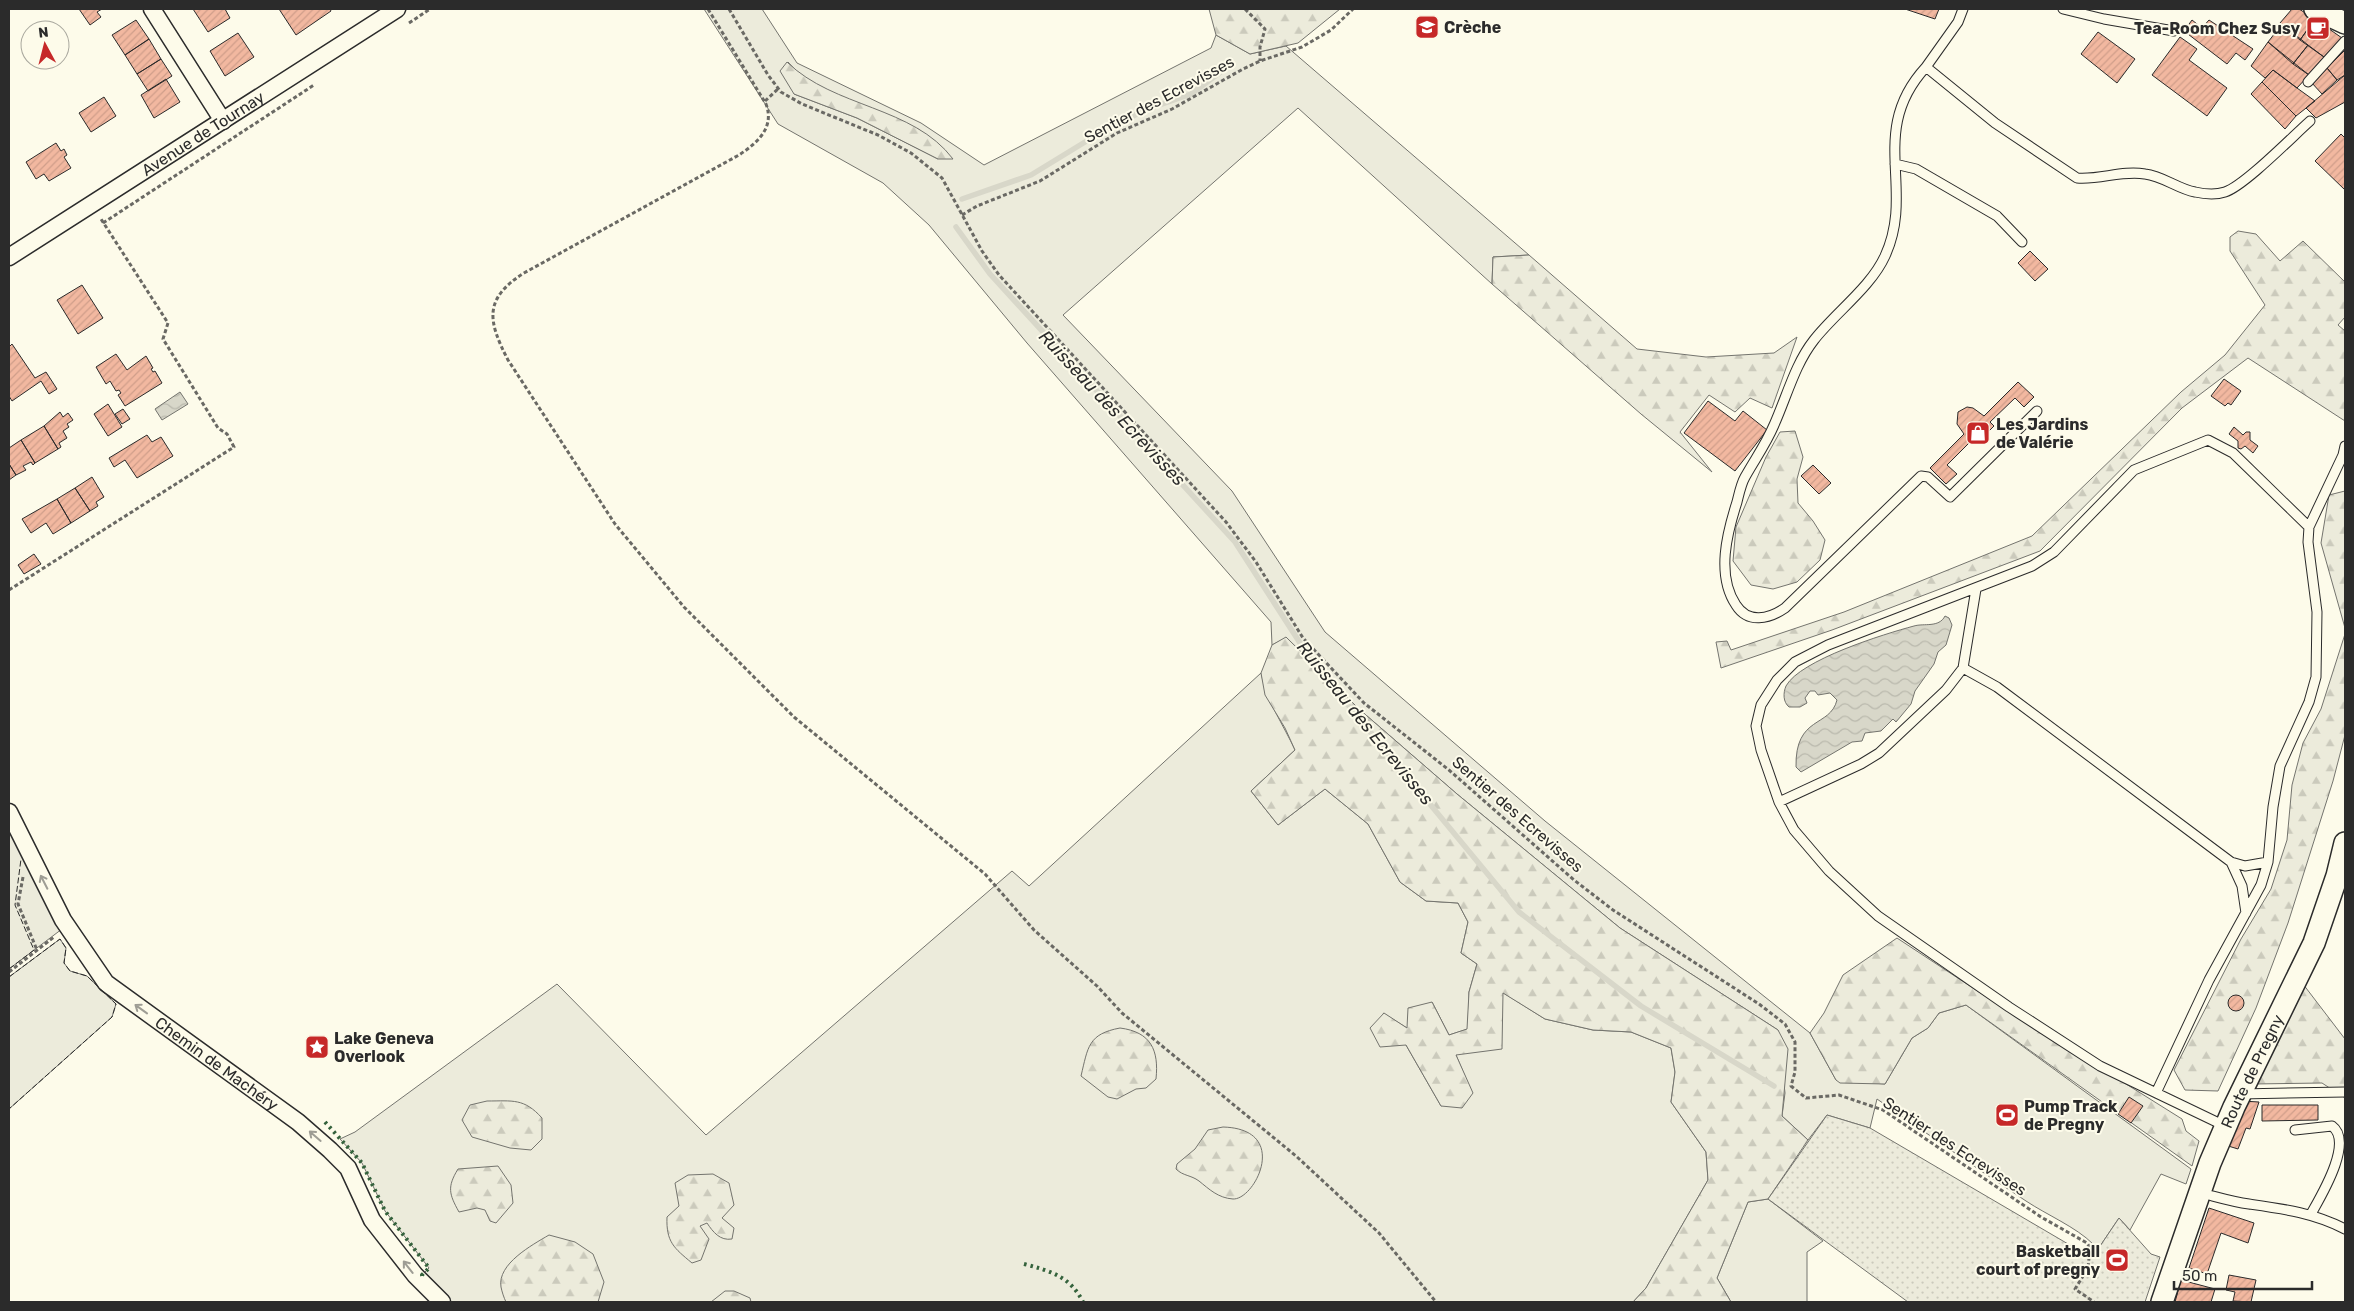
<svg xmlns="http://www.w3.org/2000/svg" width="2354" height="1311" font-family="Rubik,sans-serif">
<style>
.green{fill:#ecebdb;stroke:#74746e;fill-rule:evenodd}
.forest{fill:url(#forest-firs);stroke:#74746e}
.park{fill:url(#park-dots);stroke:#74746e}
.water{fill:url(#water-waves);stroke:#74746e}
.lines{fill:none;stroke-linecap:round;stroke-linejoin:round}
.stream{stroke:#d8d7c9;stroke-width:5.5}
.building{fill:url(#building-hatch);stroke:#2b2b2b}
.service-casing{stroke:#2b2b2b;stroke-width:11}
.minor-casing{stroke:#2b2b2b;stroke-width:19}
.tertiary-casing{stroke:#2b2b2b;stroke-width:24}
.path{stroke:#6a6964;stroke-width:3;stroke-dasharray:4 2.5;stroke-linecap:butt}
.service{stroke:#fdfbea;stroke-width:9}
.minor{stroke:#fdfbea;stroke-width:16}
.tertiary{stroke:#fdfbea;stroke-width:21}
.hedge{stroke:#34623c;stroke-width:4;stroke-dasharray:2.5 4;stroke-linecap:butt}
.fence{stroke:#2b2b2b;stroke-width:1;stroke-dasharray:6 2.5;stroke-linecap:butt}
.oneway{stroke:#9e9d94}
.labels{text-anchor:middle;stroke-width:4;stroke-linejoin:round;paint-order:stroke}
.poi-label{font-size:16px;font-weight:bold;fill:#2b2b2b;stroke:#fdfbea;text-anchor:start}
.street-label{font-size:16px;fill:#2b2b2b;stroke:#fdfbea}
.water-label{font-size:18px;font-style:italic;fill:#2b2b2b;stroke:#fdfbea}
</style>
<defs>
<pattern id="forest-firs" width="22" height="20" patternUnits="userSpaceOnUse" patternTransform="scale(1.25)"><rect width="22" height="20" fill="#ecebdb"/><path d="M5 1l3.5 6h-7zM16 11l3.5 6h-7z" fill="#cbcabc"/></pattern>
<pattern id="park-dots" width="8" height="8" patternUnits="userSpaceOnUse" patternTransform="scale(1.25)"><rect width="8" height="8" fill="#ecebdb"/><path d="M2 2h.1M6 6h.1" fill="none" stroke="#cbcabc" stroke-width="1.8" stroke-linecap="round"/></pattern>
<pattern id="water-waves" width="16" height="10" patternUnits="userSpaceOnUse" patternTransform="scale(1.25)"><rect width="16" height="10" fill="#d8d7c9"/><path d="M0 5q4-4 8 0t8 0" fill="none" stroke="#bab9ad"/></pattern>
<pattern id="building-hatch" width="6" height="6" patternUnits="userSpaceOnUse" patternTransform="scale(1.25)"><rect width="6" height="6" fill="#f2b8a0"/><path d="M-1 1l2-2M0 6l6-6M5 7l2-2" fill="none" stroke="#d09e8a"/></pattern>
</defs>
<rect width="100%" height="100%" fill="#fdfbea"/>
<path class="green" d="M704,9h58l35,54 124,60 63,42 227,-117 5,-13 34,19 36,-8 243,209 -36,2 -1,27 -194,-176 -235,207 169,176 93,141 220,189 265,212 26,47 49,4 27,-46 16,-10 11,-15 27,-8 225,164 -5,15 -25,-10 -31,56 -11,-12 -27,40 1,-14c-17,-17 -46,-29 -67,-43 -51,-33 -99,-68 -149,-102l-7,29 -43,-13 -19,25 -26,-24 3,-23 -7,-63 -158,-102 -163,-134 -98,-85 -73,-71 -14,7 -1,-23 -244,-279 -98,-118 -46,-42 -105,-59zM788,62l14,15 30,16 88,37 18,29 -81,-41 -63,-24z
M1261,673c6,29 22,51 34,77l-44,41 27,34 47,-36 43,35 32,58 26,19 32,2 10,19 -7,31 16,11 -8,28 -1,37 -19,6 -17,-33 -25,26 -24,-15 23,32 35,61 31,-13 -16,-38 46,-63 43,27 48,11 38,2 40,16 4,24 -4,30 35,50 2,28 -62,108 -13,14h-1184l-27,-27 7,-7 -44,-57 -23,-48 -22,-24 15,-7 202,-148 149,151 306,-264 17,15z
M9,821l53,108 -53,40z
M60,939l6,9 -2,15 6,8 17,5 29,28 -4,13 -103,92v-132z
M1768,1199l55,42 -16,11v50h-76l-14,-24 31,-76z"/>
<path class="forest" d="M1209,9h131l-42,34 -48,11 -34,-19z
M787,62c47,46 126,44 166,97h-15l-81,-41 -63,-24 -14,-23z
M2238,231l18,3 24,27 23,-20 42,41v35l-7,8 7,6v90l-97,-63 -66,50 -142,143 -208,79 -111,38 -5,-26 11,-1 4,9 113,-38 188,-76 149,-144 44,-37 40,-50 -35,-54v-14z
M1529,255l108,94 69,8 68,-4 23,-16 -25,71 -22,-10 -15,14 -26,-17 -29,37 32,40 -71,-58 -149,-130 1,-27z
M1795,431l8,26 -6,22 1,24 15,18 12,19 -5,20 -23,22 -24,7 -22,-4 -18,-24 3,-34 30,-70 14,-25z
M2345,491v137l-24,-85 8,-48z
M2345,634v101l-12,46 -45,142 -32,85 -38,83 -33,-1 -11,-20 67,-131 30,-50 16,-49 5,-55 11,-42 18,-34z
M1286,637l73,72 98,85 163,134 158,102 10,19 -6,67 26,24 -40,59 -20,3 -31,76 14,24h-98l13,-14 62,-108 -2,-28 -35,-50 4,-30 -4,-24 -40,-16 -38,-2 -48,-11 -42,-26 -1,56 -46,6 17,38 -11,15 -21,-2 -35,-61 -26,2 -10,-19 14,-15 23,15 1,-20 24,-6 17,33 18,-6 2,-37 8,-28 -16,-11 7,-31 -10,-19 -32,-2 -26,-19 -32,-58 -43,-35 -47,36 -27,-34 44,-41 -10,-22 -20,-33 -4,-22 11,-28z
M1897,938l82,54 203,127 4,12 13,10 -7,25 -226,-161 -27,8 -11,15 -16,10 -27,46 -45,-1 -4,-3 -26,-47 14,-20 19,-38z
M2303,984l42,55v59l-23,-15 -69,1z
M1120,1028c31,4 39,22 36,51l-10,9 -10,1 -19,10 -9,-2 -27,-21c7,-29 7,-42 39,-48z
M487,1101c26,0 37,-3 55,17v21l-11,11 -21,-2 -38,-11 -10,-17 8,-15z
M1223,1127c68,2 32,73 10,72 -15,-1 -24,-10 -34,-18 -8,-6 -16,-5 -23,-12l1,-5 18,-15 13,-19z
M498,1166l13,19 2,18 -17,20 -6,-2 -5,-11 -8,-2 -18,4c-10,-18 -12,-25 -1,-43z
M713,1174l16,9 5,22 -12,13 12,10 -2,11c-12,2 -19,-7 -25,-16l-7,3 9,13 -8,21 -9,3c-18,-15 -26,-21 -25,-46l12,-11 -4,-23 13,-8z
M549,1235l26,7 18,12 11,28 -6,20h-92c-2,-4 -4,-10 -5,-15 -4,-23 31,-42 48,-52z
M725,1291h9l16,7 1,4h-40z"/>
<path class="park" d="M1827,1115l43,13 222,130 27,-40 32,36 9,3 -15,45h-237l-140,-103z"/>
<path class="water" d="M180,392l8,12 -26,16 -7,-11z
M1945,616l4,2 3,7 -6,20 -8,7 -4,12 -19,27 -4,13 -15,18 -3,-3 -12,12 -16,2 -3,8 -10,1 -51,30 -5,-5c-1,-52 34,-39 41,-67l-7,-7 -12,2 -3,-4h-5l-5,7 2,5 -7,4h-11c-6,-5 -6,-14 -3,-21 14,-26 98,-52 128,-60 10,-3 25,2 31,-10z"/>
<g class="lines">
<path class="stream" d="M962,199l69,-24 72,-44 42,-21 46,-16 39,-29
M956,227l34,47 245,268 76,118 208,252 122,94 133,80"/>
</g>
<path class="building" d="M79,9h23l-5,3 4,5 -11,8z
M193,9h32l5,9 -22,14z
M279,9h51l1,2 -35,24z
M1905,9h34l-4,10z
M2292,9h7l16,10 -15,21 -20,-17z
M2315,19l27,19 -18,19 -24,-17z
M136,20l13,19 -24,16 -13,-20z
M2192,20l10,8 7,-8 44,29 -8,11 -9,-7 -9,11 -43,-33z
M2282,24l26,21 -15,19 -25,-22z
M2098,32l37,27 -18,24 -36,-29z
M238,33l16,24 -29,19 -15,-25z
M2180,37l17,12 -8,11 38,28 -20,28 -55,-41z
M149,39l12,20 -24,15 -12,-19z
M2268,42l41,33 -12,13 -24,-18 -8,8 -14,-12z
M2308,45l16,12 -15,18 -16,-11z
M2345,50v25l-8,5 -10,-12z
M161,59l11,17 -24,15 -11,-17z
M2327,68l10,12 -15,14 -11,-12z
M2273,70l24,18 18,13 -19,15 -34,-34z
M2345,75v27l-29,16 -10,-10z
M166,79l14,23 -26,16 -13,-23z
M2262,82l34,34 -11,13 -34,-35z
M104,97l12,19 -25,16 -12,-19z
M2341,134l4,4v52l-30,-29z
M56,143l5,8 3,-2 3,6 -3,2 7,11 -22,13 -5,-7 -8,5 -10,-17z
M2030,251l18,18 -13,12 -17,-18z
M82,285l21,33 -25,16 -21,-34z
M12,344l23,34 11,-6 11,17 -8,5 -8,-13 -29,20 -3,-5v-49z
M116,354l11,16 19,-14 7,12 -2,1 2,3 2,-1 7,12 -37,23 -7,-11 3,-2 -2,-3 -3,1 -6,-10 -4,3 -10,-17z
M2224,379l17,12 -10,14 -3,-2 -3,3 -14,-10z
M2018,382l16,15 -10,10 -9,-9 -25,24 4,4 -19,19 -4,-4 -24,24 10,9 -11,10 -16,-16 34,-34 -7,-10 1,-12 9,-5 6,1 11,8z
M1708,401l27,20 8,-10 24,19 -32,41 -51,-38z
M108,404l14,23 -14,9 -14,-22z
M123,409l7,10 -8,5 -7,-10z
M60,412l3,5 5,-4 5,7 -6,4 2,3 -6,4 4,7 -8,5 2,4 -3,2 -14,-23z
M44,426l14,23 -23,14 -14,-23z
M2234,427l9,8 3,-3h4v8l8,6 -5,7 -8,-7 -4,3 -3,-1v-7l-9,-7z
M147,435l5,7 9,-5 12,19 -36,22 -12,-18 -11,7 -5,-9z
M21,440l14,23 -2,2 -2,-3 -8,4 3,4 -10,5 -7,-11v-16z
M9,464l7,11 -7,5z
M1813,465l18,18 -12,11 -18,-18z
M92,477l12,20 -8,5 2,4 -8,5 -15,-23z
M75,488l15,23 -19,12 -14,-24z
M57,499l14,24 -18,11 -7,-11 -15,10 -9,-14z
M34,554l7,10 -17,10 -6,-9z
M2228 1003a8 8 0 1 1 16 0a8 8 0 1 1-16 0Z
M2129,1097l14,9 -12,17 -13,-9z
M2242,1101l17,1 -9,27 -4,-1 -8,21 -13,-4z
M2262,1105h56v15l-56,1z
M2209,1208l45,15 -6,20 -27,-10 -14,41 -18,-6z
M2229,1275l27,5 -5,22 -18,-1 2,-9 -9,-2z
M2181,1280l34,9 -4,13h-36z"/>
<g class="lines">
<g class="service-casing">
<path id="service" d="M1963,9l-5,13 -32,45 69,56 82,55c23,2 45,-8 68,-4 18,2 33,15 50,18 9,2 21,3 30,0 19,-6 67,-55 85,-71
M2063,9l41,10 70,12
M1926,67c-59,64 -10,122 -41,189 -14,31 -50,57 -71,84 -19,24 -27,56 -40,85 -8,19 -19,34 -29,52 -4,7 -6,17 -8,25 -10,31 -21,73 -1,103 12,19 33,14 49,3l136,-132 7,1 22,20 87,-86
M2308,82l37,-41
M1895,164l21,5 81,47 25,26
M1976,589l-13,79 34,19 234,175
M1779,802l82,-38 18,-11 67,-63 17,-22
M2246,913l-4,-27 -11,-24 14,4 23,-4
M2156,1093l53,-113 52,-95 7,-23 5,-55 7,-41 29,-64 7,-25 1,-65 -9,-70 1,-15
M2240,1094l105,-2
M2225,1126l-125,-60 -91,-59 -131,-91 -49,-45 -35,-41 -15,-28 -18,-52 -5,-24 5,-21 16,-25 18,-18 33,-17 204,-79 22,-14 80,-82 74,-30 25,13 76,74 34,-72 2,-9
M2295,1130l37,-4c22,16 -11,70 -21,88
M2201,1193c16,4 32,9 48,11 35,5 65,9 96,25"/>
</g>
<g class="minor-casing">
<g id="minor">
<path d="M152,9l71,112"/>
<path id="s1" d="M9,257l388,-248"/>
<path id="s2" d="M9,812l54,108 43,63 192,139 32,28 18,18 24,52 43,55 27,27"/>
</g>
</g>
<g class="tertiary-casing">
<g id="tertiary">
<path d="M2315,9l30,14"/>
<path id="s3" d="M2162,1302l48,-139 24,-56 80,-164 23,-67 8,-33"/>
</g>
</g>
<path class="path" d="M708,9l58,95c9,24 -9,39 -27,51l-215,118c-41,26 -36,48 -16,87l107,164 69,83 110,110 191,157 49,56 63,56 25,27 174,143 83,77 57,69
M729,9l39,66 13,17 21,12 76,31 33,18 31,25 40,73 17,24 227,247 30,40 47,76 61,65 85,67 125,110 39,30 146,94 26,20 10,18v30l-4,14 15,12 33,-3 44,15 158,107 46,26 3,5 -2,20 -13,21 19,13
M1245,9l20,20 -5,18v14
M409,23l21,-14
M765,101l13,-12
M962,215l15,-9 63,-25 77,-48 55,-24 71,-40 17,-8 42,-14 29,-17 22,-21
M103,223l211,-138
M9,590l225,-143 -7,-13 -9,-6 -55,-89 5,-16 -67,-104
M23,877l-5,27 19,46
M9,972l45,-35"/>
<use href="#service" class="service"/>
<use href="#minor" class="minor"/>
<use href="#tertiary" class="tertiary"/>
<path class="hedge" d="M325,1122l37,41 23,48 44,57 -7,7 1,2
M1024,1264c26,7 46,12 59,38"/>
<path class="fence" d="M9,969l25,-19 -19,-45 6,-46
M9,977l51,-38 6,9 -2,15 6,8 17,5 29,28 -4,13 -103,92"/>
</g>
<defs><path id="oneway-shaft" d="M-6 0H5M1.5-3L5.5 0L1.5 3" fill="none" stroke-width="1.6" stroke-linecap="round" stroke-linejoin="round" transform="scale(1.25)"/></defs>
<g class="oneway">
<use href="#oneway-shaft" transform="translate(44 882) rotate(-117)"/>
<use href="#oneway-shaft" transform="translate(141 1009) rotate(-144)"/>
<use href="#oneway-shaft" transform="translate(315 1136) rotate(-139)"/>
<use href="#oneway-shaft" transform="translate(408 1267) rotate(-128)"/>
</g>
<defs>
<g id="school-square" transform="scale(1.25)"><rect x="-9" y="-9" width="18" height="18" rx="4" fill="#c62828" stroke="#fdfbea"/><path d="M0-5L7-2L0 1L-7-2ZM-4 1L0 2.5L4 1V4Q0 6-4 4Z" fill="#fff"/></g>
<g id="cafe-square" transform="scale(1.25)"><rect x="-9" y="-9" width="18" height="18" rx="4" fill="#c62828" stroke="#fdfbea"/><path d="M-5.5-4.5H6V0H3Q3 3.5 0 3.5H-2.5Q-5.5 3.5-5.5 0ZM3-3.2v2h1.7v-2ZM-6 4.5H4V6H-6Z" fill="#fff"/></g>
<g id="shop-square" transform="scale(1.25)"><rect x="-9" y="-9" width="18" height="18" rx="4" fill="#c62828" stroke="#fdfbea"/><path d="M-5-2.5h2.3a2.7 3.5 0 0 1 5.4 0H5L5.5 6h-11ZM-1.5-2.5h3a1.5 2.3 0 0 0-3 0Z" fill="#fff"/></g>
<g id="sight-square" transform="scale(1.25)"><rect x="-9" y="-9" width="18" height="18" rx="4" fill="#c62828" stroke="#fdfbea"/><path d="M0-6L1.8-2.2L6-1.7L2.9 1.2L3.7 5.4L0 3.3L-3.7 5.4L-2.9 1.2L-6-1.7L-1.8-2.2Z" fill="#fff"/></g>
<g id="stadium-square" transform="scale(1.25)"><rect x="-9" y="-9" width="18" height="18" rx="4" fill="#c62828" stroke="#fdfbea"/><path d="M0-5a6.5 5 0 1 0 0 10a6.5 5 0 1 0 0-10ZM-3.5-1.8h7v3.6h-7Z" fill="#fff"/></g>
</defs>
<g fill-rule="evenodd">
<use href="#school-square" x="1427" y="27"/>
<use href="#cafe-square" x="2318" y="28"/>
<use href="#shop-square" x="1978" y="433"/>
<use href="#sight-square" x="317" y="1047"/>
<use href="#stadium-square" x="2007" y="1115"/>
<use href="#stadium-square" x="2117" y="1260"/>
</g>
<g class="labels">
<g class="poi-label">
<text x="1444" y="33">Crèche</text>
<text x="2300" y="34" text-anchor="end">Tea-Room Chez Susy</text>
<text x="1996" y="430">Les Jardins<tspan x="1996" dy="18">de Valérie</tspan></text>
<text x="334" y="1044">Lake Geneva<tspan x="334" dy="18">Overlook</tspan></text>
<text x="2024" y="1112">Pump Track<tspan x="2024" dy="18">de Pregny</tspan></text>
<text x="2100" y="1257" text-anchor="end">Basketball<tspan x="2100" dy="18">court of pregny</tspan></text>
</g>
<g class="street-label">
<text transform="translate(1159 99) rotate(-28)" y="6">Sentier des Ecrevisses</text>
<text dy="6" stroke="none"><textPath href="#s1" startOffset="230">Avenue de Tournay</textPath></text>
<text transform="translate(1518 814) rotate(41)" y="6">Sentier des Ecrevisses</text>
<text dy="6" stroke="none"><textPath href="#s2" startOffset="334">Chemin de Machéry</textPath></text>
<text dy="6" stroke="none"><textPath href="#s3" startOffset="248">Route de Pregny</textPath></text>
<text transform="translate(1955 1146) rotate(33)" y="6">Sentier des Ecrevisses</text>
</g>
<g class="water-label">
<text transform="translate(1112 408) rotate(47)" y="6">Ruisseau des Ecrevisses</text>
<text transform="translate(1365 723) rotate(51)" y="6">Ruisseau des Ecrevisses</text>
</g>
</g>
<rect width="2354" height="1311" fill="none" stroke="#2b2b2b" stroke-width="20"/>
<g transform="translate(45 45) rotate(353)"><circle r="24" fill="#fdfbea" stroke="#a9a89e"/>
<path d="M0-4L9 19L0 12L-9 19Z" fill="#c62828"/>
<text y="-8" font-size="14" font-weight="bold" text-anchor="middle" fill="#2b2b2b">N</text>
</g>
<path d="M2174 1281v8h138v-8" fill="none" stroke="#2b2b2b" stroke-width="2.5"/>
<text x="2182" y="1281" font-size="15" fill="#2b2b2b" stroke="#fdfbea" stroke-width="4" paint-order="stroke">50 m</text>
</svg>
